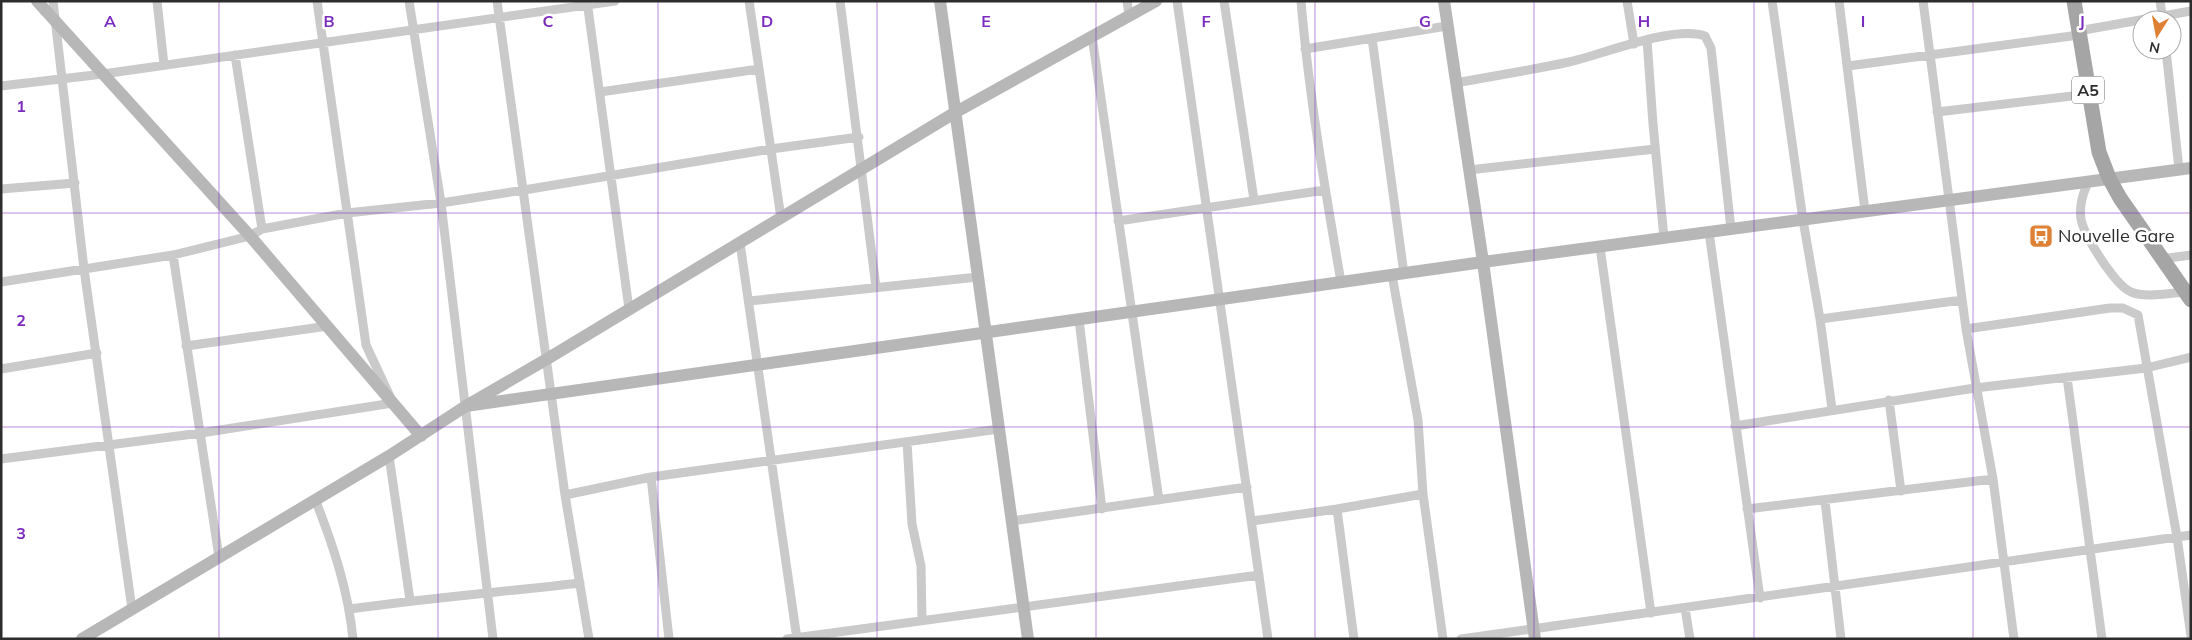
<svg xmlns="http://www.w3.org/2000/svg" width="2192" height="640" font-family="Mulish,sans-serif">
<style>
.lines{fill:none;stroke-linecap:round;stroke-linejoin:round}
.street{stroke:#cacaca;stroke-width:9}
.secondary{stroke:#b7b7b7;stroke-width:12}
.primary{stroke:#a5a5a5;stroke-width:15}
.grid{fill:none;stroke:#7b2cbf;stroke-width:1;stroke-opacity:0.55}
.labels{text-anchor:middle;stroke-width:5;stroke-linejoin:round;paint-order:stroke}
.shield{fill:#fff;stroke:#6c6c6c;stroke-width:1}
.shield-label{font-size:16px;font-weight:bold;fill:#2d2d2d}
.poi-label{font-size:18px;fill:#2d2d2d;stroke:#fff;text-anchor:start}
.grid-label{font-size:16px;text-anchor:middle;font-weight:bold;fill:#7b2cbf;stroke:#fff;stroke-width:5;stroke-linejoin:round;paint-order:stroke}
</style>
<rect width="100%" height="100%" fill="#fff"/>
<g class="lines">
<path class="street" d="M53,1l31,268 48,340
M157,1l7,64
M409,1l32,202 52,436
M497,1l68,494 24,144
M587,1l42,308
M749,1l32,217
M840,1l36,286
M1127,1l2,14
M1177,1l91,638
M1224,1l30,199
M1301,1c8,95 24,188 40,281
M1627,1l7,43
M1772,1l31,219 17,99 12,90
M1839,1l26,210
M1923,1l43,328 27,150 21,160
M2160,1l3,19
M2078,31l113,-20
M1092,36l67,464
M1372,38l32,236
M1647,40l6,84 11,114
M1305,49l142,-23
M2166,50l13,119
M235,55l27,174
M1848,66l231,-31
M1456,83c37,-7 75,-13 113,-21 35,-8 104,-37 136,-26l6,12 20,181
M1,86l102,-12 512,-73
M600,92l159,-23
M1937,112l152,-18
M1469,170l186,-21
M2088,182c-5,12 -9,23 -7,37 3,17 34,66 50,73 15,6 38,1 54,0
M1,189l74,-6
M1118,221l207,-31
M1709,232l51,366
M740,243l57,396
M1600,247l51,366
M173,255l46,302
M2161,259l30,-4
M1392,275l26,145 5,74 20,145
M1,282l172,-27 77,-19 12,-7 85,-16 94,-10 83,-13 247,-41 88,-12
M749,301l229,-24
M1820,319l142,-19
M1079,320l23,189
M1966,329l144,-21h13l15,7 39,222 14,99
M186,346l142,-20
M1,369l96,-16
M2067,377l35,262
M1889,400l12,91
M1735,426l240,-38 171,-20 45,-11
M907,442l5,82 9,42 1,54
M389,456l21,144
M1,459l200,-26 192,-30 -27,-58 -49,-344
M651,477l18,162
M565,495l86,-18 348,-48
M315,499c18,46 33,90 38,140
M1825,501l16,138
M1337,509l17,130
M1747,509l246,-30
M1012,521l235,-34
M1252,521l85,-12 86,-15
M1685,608l5,31
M350,609c77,-11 153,-17 230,-26
M787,639l472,-64
M1461,639c244,-33 486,-70 730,-104"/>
<path class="secondary" d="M37,1l213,235 171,200
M940,1l88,638
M1444,1l39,261 52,377
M466,406l1017,-144 708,-94
M82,639l307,-183 77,-50 81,-47 409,-247 200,-111"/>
<path class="primary" d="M2074,1l25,151 10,26 11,20 71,102"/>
</g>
<path class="grid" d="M219,1v638M438,1v638M658,1v638M877,1v638M1096,1v638M1315,1v638M1534,1v638M1754,1v638M1973,1v638M1,213h2190M1,427h2190"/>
<defs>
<g id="bus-square" transform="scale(1.25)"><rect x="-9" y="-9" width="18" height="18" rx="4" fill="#df8135" stroke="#fff"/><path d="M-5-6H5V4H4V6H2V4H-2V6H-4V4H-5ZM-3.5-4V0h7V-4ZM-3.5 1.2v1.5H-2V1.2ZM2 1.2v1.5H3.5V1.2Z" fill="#fff"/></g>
</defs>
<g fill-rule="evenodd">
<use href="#bus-square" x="2041" y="236"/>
</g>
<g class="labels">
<rect class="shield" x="2072" y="76.5" width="32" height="27" rx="4"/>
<g class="shield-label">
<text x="2088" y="96">A5</text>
</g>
<g class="poi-label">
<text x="2058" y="242">Nouvelle Gare</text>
</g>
</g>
<g class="grid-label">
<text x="110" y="27">A</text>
<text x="329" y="27">B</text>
<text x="548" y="27">C</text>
<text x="767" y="27">D</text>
<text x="986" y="27">E</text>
<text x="1206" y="27">F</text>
<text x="1425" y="27">G</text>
<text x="1644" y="27">H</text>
<text x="1863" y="27">I</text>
<text x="2082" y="27">J</text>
<text x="21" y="112">1</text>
<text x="21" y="326">2</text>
<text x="21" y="539">3</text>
</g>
<rect width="2192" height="640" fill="none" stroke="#2d2d2d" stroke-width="5"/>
<g transform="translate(2157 35) rotate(191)"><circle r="24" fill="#ffffff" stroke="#ababab"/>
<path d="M0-4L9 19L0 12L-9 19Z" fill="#df8135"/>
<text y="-8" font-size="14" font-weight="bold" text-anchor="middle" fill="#2d2d2d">N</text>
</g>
</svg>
